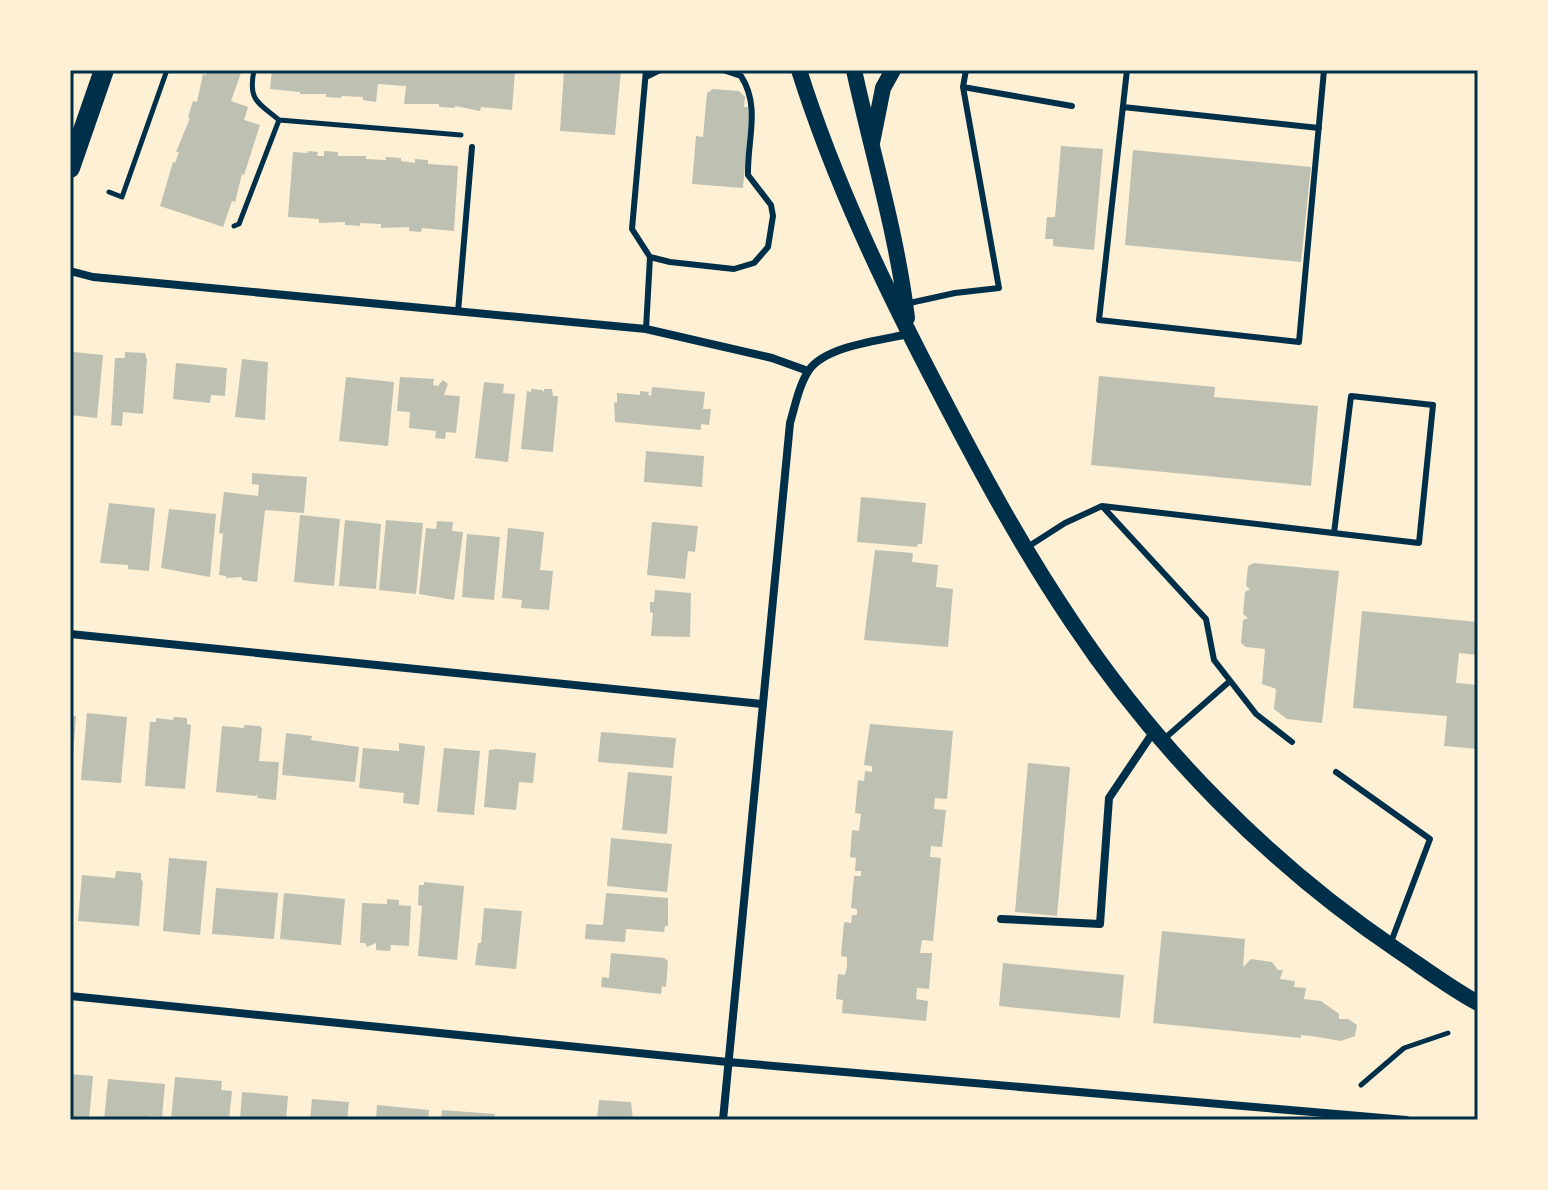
<svg xmlns="http://www.w3.org/2000/svg" width="1548" height="1190" font-family="'PT Sans',sans-serif">
<style>
.building{fill:#bec0b2}
.lines{fill:none;stroke-linecap:round;stroke-linejoin:round}
.path{stroke:#003049;stroke-width:5}
.service{stroke:#003049;stroke-width:6}
.minor{stroke:#003049;stroke-width:8}
.secondary{stroke:#003049;stroke-width:16}
.primary{stroke:#003049;stroke-width:20}
.tram{stroke:#657d81;stroke-width:2}
.neatline{fill:none;stroke:#003049;stroke-width:3}
</style>
<rect width="100%" height="100%" fill="#fdf0d5"/>
<path class="building" d="M208,70h34l-11,31 17,6 -4,13 16,5 -16,50 -2,-1 -7,28 -3,-1 -9,26 -63,-21 13,-44 2,1 4,-11h-3l14,-34 -2,-1 5,-16 4,1 6,-28 3,1z
M272,70h243l-3,40 -31,-3 -1,4 -25,-5v2l-16,-1v-3h-35l2,-18 -28,-2 -2,18 -13,-2v-3l-21,-1 -1,2 -15,-1v-3h-26v-2l-30,-3z
M564,70h57l-6,65 -55,-4z
M713,89l26,2 6,6 -1,10h6l-7,81 -51,-4 4,-48 7,1 4,-44z
M1061,146l42,3 -9,101 -41,-4v-7h-8l2,-22h8z
M1133,150l178,17 -10,95 -176,-17z
M308,151l10,1 -1,4h7v-5l14,1v4h28v3l20,1v-3l15,1v3l14,2v-4l13,1v4l30,2 -4,65 -32,-3 -1,4 -12,-1v-4l-28,1v-4l-21,-1v3l-15,-1v-3l-26,1v-4l-31,-2 5,-65 14,1z
M73,352l30,3 -6,63 -27,-3z
M125,352l20,1 2,7 -4,54 -20,-2 -1,14 -11,-1 4,-67h10z
M242,359l26,3 -3,58 -30,-3z
M176,363l51,5 -2,28 -14,-1 -1,8 -37,-4z
M1099,376l116,11 -1,10 104,9 -7,80 -220,-21z
M346,377l48,5 -6,64 -49,-5z
M400,377l34,2 -1,6 5,1 5,-6 5,4 -4,11 16,1 -4,37 -10,-1 -1,7 -10,-1 1,-7 -27,-3 1,-16 -13,-1z
M484,382l20,2 -1,9 12,1 -7,68 -33,-4z
M652,387l53,5 -2,17h8l-2,16 -8,-1v6l-86,-8 -1,-20 3,1v-10l23,2v-4l9,1 -1,3 3,1z
M531,389l11,1 2,2v-3h8l1,7h5l-5,56 -32,-3 6,-58 4,1z
M646,451l58,5 -2,31 -58,-5z
M252,473l55,4 -3,36 -39,-3 -8,72 -15,-2v-3l-16,1v-2l-7,-1 4,-41 -4,-1 5,-41 34,4 1,-11 -7,-1z
M861,497l65,6 -4,41h-4l-1,3 -60,-5z
M109,503l46,5 -6,63 -21,-2v-4l-28,-2z
M169,509l47,5 -6,63 -49,-9z
M300,515l40,4 -6,67 -40,-4z
M345,520l36,4 -5,65 -37,-3z
M386,520l37,3 -7,71 -37,-4z
M437,521l16,1 -1,9 11,1 -9,68 -35,-6 7,-66 10,1z
M652,522l46,4 -3,26 -7,-1 -3,28 -38,-4z
M508,528l36,4 -4,38 13,1 -4,39 -28,-2 1,-8 -20,-2z
M467,534l33,3 -6,63 -32,-3z
M875,550l38,3 -1,9 26,3 -2,22 17,2 -5,58 -84,-7z
M1254,563l85,8 -17,152 -35,-4 -13,-10 2,-20 -14,-5 3,-35 -19,-2 -5,-4 2,-23 5,-2 -5,-4 2,-22 5,-3 -4,-3 2,-20z
M655,590l36,3 -1,44 -39,-1 2,-23 -3,-1v-10h4z
M1362,611l116,11v33l-19,-2 -3,30 22,2v64l-34,-3 3,-30 -94,-8z
M87,713l40,4 -6,66 -40,-3z
M70,716h6l-3,40h-3z
M174,717l13,1v6l4,1 -6,64 -40,-3 5,-64h6v-4l17,2z
M870,724l83,7 -6,68 -12,-1 -1,11 12,1 -4,37 -11,-1 -1,11 11,1 -8,83 -11,-1 -2,13h12l-3,36 -12,-1 -1,11 12,2 -2,20 -84,-8 1,-13 -7,-1 2,-25 7,1 2,-9v-9l-6,-1 3,-34 7,1 1,-8h5v-6l-6,-1 3,-32h7v-5h-6l1,-13 -6,-1 2,-27 7,1 2,-17 -6,-1 3,-33 6,1 1,-10 7,1v-6l-8,-1z
M244,725l16,1 2,3 -3,32 20,1 -3,38 -19,-2 1,-4 -2,2 -40,-4 6,-66 22,2z
M601,732l75,6 -3,30 -75,-6z
M286,733l26,3 -1,4 48,7 -4,35 -73,-7z
M399,743l26,3 -6,59 -16,-2 1,-10 -45,-5 4,-40 36,3z
M444,748l36,3 -6,64 -37,-3z
M497,749l39,4 -3,30 -14,-1 -3,28 -32,-3 5,-57z
M1028,763l42,4 -13,149 -42,-4z
M628,772l44,4 -5,58 -45,-4z
M611,838l61,6 -5,48 -60,-6z
M169,858l38,3 -7,74 -37,-4z
M116,871l25,2v7l2,1 -4,45 -61,-5 4,-46 33,3z
M424,882l40,4 -7,74 -39,-4 4,-50 -4,-1 1,-20h5z
M216,888l62,5 -4,46 -62,-5z
M284,893l61,6 -4,46 -61,-6z
M606,893l62,5v28h-3l-1,6 -38,-3 -1,13 -40,-3 1,-15 17,1z
M387,899l12,1v5l12,1 -2,40 -18,-1 -1,6 -14,-1v-7l-9,4 -2,-4h-5l2,-40 25,1z
M484,908l38,3 -6,58 -41,-4 3,-22h3z
M1162,931l83,8 -2,28 8,-8 21,3 6,8h5l-3,9 15,2 -1,6 12,1 -2,11 17,2 18,13v5h9l9,6 -2,11 -14,5 -30,-5 -10,-1v3l-148,-15z
M611,953l53,5 4,3 -2,26 -4,-1 -1,8 -60,-7 1,-10 7,1z
M1003,963l121,12 -4,43 -121,-12z
M70,1074l23,2 -4,44h-19z
M175,1077l47,4 -1,9 11,1 -3,29h-58z
M108,1079l57,5 -3,33 -12,-1v4h-46z
M242,1092l46,4 -2,24h-46z
M312,1099l37,3 -2,18h-37z
M599,1100l32,2 2,18h-36z
M377,1105l52,5 -1,10h-52z
M442,1110l53,4 -1,6h-53z"/>
<g class="lines">
<path class="path" d="M279,120l182,15
M109,192l13,5 45,-127
M234,226l5,-2 40,-104c-22,-18 -31,-20 -25,-50
M1361,1085l43,-37 44,-15"/>
<path class="service" d="M646,70l-14,159 18,28 -4,72
M1127,70l-28,250 200,22 25,-272
M646,77l14,-7
M963,87l109,19
M1123,107l196,21
M650,257l20,5 64,7 20,-6 14,-16 5,-31 -2,-11 -23,-30c-1,-35 13,-68 -7,-99l-18,-6
M905,304l50,-11 44,-5 -36,-201 3,-17
M458,312l14,-165
M1102,506l317,37 14,-138 -82,-9 -17,137
M1026,548l39,-25 37,-17 104,113 8,41 42,54 36,28
M1164,739l66,-58
M1336,772l94,67 -39,103"/>
<path class="minor" d="M70,271l23,6 553,52 126,29 36,13
M70,634l692,70
M1001,919l99,5 9,-126 45,-67
M70,996l658,66 678,58
M723,1120l67,-697c5,-17 9,-38 19,-53 17,-24 72,-30 100,-36"/>
<path class="secondary" d="M799,70c35,111 86,218 140,321 41,79 83,157 133,231 85,128 198,242 325,328 27,18 53,38 81,53
M854,70c18,83 43,164 53,248
M872,143l11,-55 10,-18"/>
<path class="primary" d="M70,168l34,-98"/>
<path class="tram" d="M70,82l4,-12"/>
</g>
<rect width="1548" height="1190" fill="none" stroke="#fdf0d5" stroke-width="144"/>
<rect x="72" y="72" width="1404" height="1046" class="neatline"/>
</svg>
